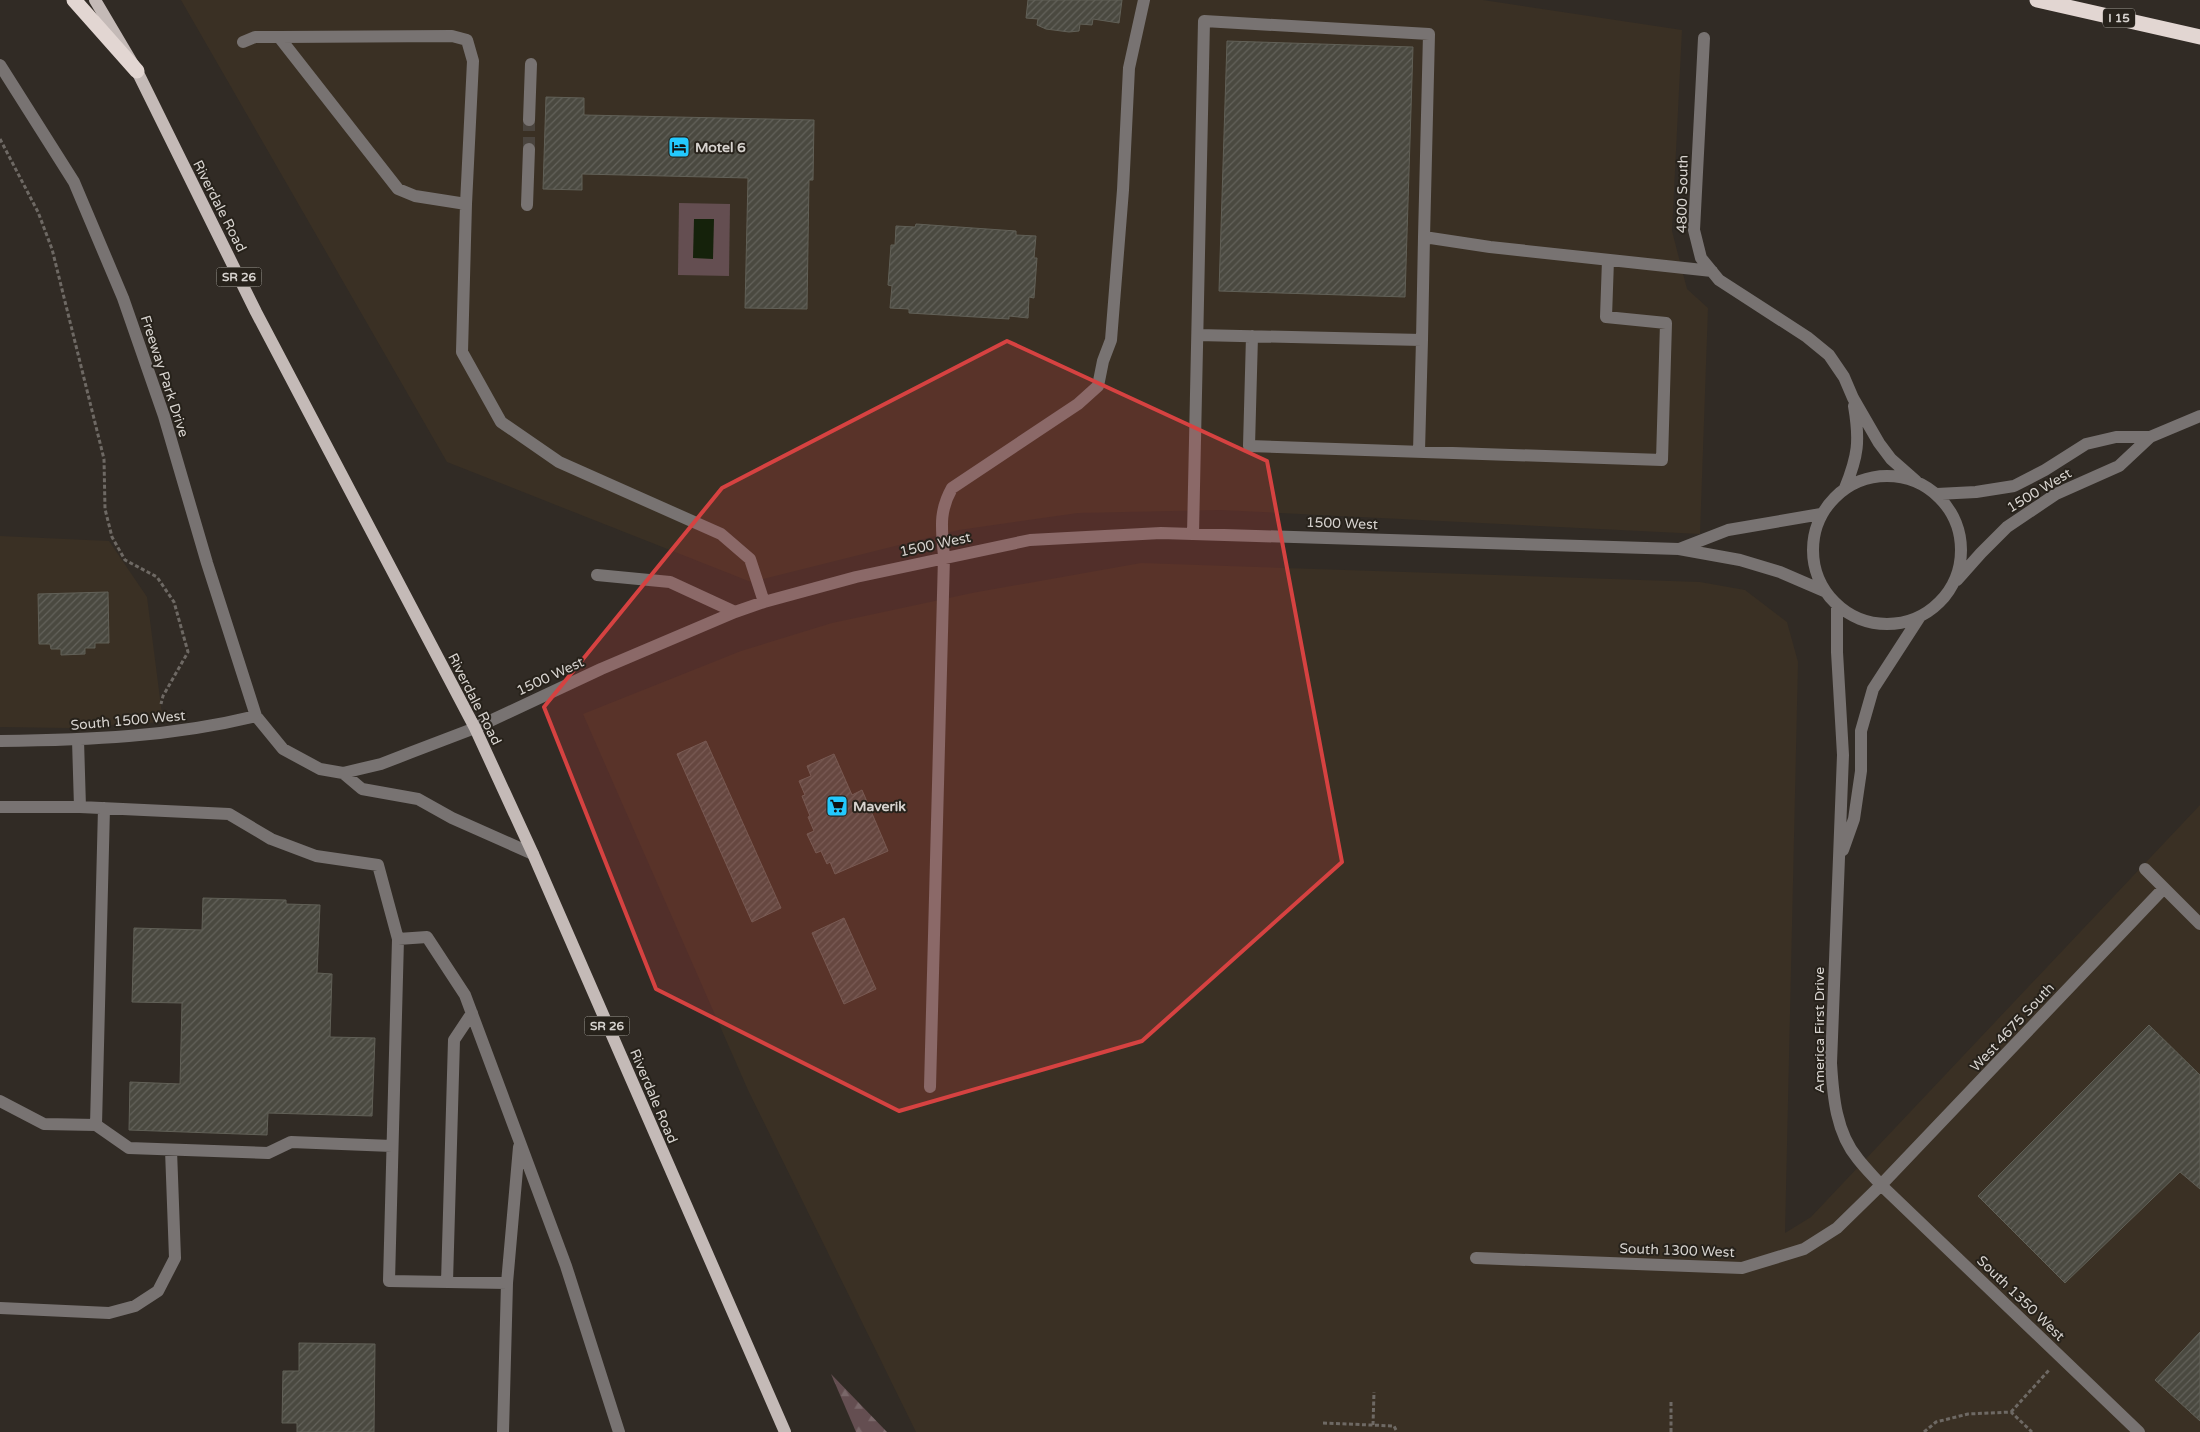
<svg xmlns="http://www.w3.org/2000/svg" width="2200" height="1432" font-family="'Varela Round',sans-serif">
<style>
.built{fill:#3a3024}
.grass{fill:#644e51}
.forest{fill:url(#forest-firs)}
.water{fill:#15220b}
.building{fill:url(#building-hatch);stroke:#616057}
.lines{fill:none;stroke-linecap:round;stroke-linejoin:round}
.minor-tunnel{stroke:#4a443e;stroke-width:12;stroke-dasharray:12 6;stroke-linecap:butt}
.path{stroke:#6e6964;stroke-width:3;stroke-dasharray:4 2.5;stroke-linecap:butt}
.minor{stroke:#787372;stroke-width:12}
.major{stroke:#c4bab7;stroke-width:12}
.highway{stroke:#e2d6d2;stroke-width:15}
.marked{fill:#d64241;fill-opacity:0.2;stroke:#d64241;stroke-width:4;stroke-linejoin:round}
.labels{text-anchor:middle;stroke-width:4;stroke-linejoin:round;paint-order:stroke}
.shield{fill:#27221b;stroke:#a29e99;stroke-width:1}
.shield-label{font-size:12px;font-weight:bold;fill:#d7d3cf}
.poi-label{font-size:14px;font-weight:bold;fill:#d7d3cf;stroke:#27221b;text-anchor:start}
.street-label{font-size:14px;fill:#d7d3cf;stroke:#27221b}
</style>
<defs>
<pattern id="forest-firs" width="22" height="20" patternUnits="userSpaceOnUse" patternTransform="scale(1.25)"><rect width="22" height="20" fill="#644e51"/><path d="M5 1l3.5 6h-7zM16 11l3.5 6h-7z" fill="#796769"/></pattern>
<pattern id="building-hatch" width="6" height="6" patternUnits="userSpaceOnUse" patternTransform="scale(1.25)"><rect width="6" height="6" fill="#4a4940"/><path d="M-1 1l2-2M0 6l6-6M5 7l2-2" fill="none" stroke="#63625b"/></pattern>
</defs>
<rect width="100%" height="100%" fill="#312b25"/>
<path class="built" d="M181,0h1302l199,30 -10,201 15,58 21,19 -8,226 -480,-24 -142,3 -119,17 -208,52 -304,-120z
M0,536l109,5 38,56 16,125 -95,6 -68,-1z
M1141,563l559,19 45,8 42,32 11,40 -13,571 26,-16 389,-412v627h-1284l-168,-342 -165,-376 158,-63 91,-28 140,-30z"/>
<path class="grass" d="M679,203l51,1 -1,72 -51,-1z"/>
<path class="forest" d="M831,1374l56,58h-31z"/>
<path class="water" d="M694,219h20l-1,40 -20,-1z"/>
<path class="building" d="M1028,0h94l-3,23 -26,-4 -1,6 -12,-1 -1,7 -10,1 -23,-3 -9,-4 1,-6 -12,-1z
M1227,41l186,6 -8,250 -186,-6z
M546,97l38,1v17l230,5 -1,60h-4l-2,129 -62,-1 3,-130 -166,-4v16l-39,-1z
M916,224l100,7v4l20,1 -2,22h3l-3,40 -5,-1 -1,21 -19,-2v3l-100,-6v-4l-19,-1 2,-22 -4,-1 3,-40h4l1,-19 19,1z
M108,592l1,51h-14v5h-10v6l-24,1v-6h-10l-1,-5h-11l-1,-50z
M706,741l75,167 -29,14 -75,-168z
M834,754l18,41 10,-5 26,61 -53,23 -5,-12 -3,2 -6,-13 -5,2 -9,-19 7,-3 -6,-14 2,-1 -8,-20 3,-1 -6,-14 12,-5 -4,-10z
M203,898l83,2v4l34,1 -3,68 15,1 -2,63 45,1 -3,78 -104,-3 -1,22 -138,-5 1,-48 50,2 2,-81 -50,-1 2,-74 68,2z
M844,918l32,71 -32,15 -32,-71z
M2149,1025l51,50v114l-20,-17 -115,111 -87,-87z
M2200,1332v89l-45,-41z
M299,1343l76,1 -1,88h-77v-9h-15l1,-52h16z"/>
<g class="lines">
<path class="minor-tunnel" d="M529,149v-29"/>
<path class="path" d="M0,139l38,73 14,37 52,210 1,50 7,28 13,23 32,17 17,25 14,50 -25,44 -2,8
M2011,1412l39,-43
M1323,1423l71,3 3,6
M1373,1425l1,-33
M1671,1432v-30
M1924,1432l12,-10 32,-8 43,-2 21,20"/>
<path class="minor" d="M279,37l173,-1 15,4 6,21 -7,143 -4,148 39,70 58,40 162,72 29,25 14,43
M1704,38l-10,192 7,28 18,22 88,57 22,18 15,22 9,21 26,45 12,16 25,22
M243,42l12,-5h24l119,152 17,7 51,8
M0,65l74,117 49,116 41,118 43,147 49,153 27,33 37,20 23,4 38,-9 31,-12 63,-24 126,-59 134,-57 29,-10 92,-25 174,-37 131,-7 518,16 61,11 40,12 44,19
M529,120l2,-56
M527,205l2,-56
M1198,335l224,5 2,-103
M1252,336l-3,110 413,14 4,-137 -60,-6 2,-57
M1419,451l3,-111
M1813 550a74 74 0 1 1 148 0a74 74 0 1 1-148 0Z
M1845,488c13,-32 15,-47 9,-82
M1937,494l39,-2 38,-6 31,-16 41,-26 30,-7h34
M1193,534l11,-513 225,13 -5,203 66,10 222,24
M1679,549l49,-19 93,-16
M597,575l73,7 65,30
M1957,580l24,-27 26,-26 49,-33 63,-28 31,-29 50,-21
M1837,606v46l6,103 -12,308c2,33 5,70 27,96 7,9 16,18 23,26l258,247
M78,740l2,67 149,7 42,25 45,17 62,9 20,74 -9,342 118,2 -4,149
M0,741c88,-1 170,-4 256,-25
M343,773l19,16 56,10 34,19 81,36
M0,807h80
M1843,850l11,-31 7,-48v-40l12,-42 46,-71
M2145,869l55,55
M398,939l29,-2 38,58 101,271 53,166
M930,1087l14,-530c-2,-27 -6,-44 8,-69l126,-84 20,-18 5,-25 8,-21 12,-150 6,-122 15,-68
M0,1101l44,23 52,1 33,23 139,5 23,-11 101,4
M96,1125l8,-317
M1476,1258l266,10 62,-19 33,-21 44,-43 283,-297
M447,1282l7,-242 18,-27
M507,1283l12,-136
M0,1308l109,5 26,-7 23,-15 17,-33 -4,-108"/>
<path class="major" d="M95,0l42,71 119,241 219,416 58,126 252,578"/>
<path class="highway" d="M74,0l63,71
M2037,0l163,37"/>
</g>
<path class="marked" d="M1007,341l260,120 75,401 -200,179 -243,70 -243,-122 -112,-282 178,-219z"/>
<defs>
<g id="hotel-square" transform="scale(1.125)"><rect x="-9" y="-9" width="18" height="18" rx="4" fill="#23c9fe" stroke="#27221b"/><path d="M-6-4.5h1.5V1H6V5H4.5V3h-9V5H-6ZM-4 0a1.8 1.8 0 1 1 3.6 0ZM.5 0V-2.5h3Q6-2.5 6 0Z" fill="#111"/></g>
<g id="supermarket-square" transform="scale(1.125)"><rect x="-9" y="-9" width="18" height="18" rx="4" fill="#23c9fe" stroke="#27221b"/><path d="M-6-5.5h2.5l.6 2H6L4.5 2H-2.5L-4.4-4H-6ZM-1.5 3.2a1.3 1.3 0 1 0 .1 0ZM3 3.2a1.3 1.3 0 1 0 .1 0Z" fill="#111"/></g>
</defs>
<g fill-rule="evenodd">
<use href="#hotel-square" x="679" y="147"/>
<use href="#supermarket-square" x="837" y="806"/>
</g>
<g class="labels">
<g class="shield">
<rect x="2103" y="8.5" width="32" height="19" rx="4"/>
<rect x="216.5" y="267.5" width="45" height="19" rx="4"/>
<rect x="584.5" y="1016.5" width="45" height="19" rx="4"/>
</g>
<g class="shield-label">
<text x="2119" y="22">I 15</text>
<text x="239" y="281">SR 26</text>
<text x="607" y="1030">SR 26</text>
</g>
<g class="poi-label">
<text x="695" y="152">Motel 6</text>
<text x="853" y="811">Maverik</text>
</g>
<g class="street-label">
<text transform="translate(1682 194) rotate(-89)" y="5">4800 South</text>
<text transform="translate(220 206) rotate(63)" y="5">Riverdale Road</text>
<text transform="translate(165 376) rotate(72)" y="5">Freeway Park Drive</text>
<text transform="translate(2039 490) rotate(-31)" y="5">1500 West</text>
<text transform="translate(1342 523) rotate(2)" y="5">1500 West</text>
<text transform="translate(935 544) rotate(-12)" y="5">1500 West</text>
<text transform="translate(550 676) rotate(-25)" y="5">1500 West</text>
<text transform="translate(475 699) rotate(63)" y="5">Riverdale Road</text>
<text transform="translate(128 720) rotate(-5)" y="5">South 1500 West</text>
<text transform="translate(2012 1027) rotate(-47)" y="5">West 4675 South</text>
<text transform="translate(1819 1030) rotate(-90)" y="5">America First Drive</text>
<text transform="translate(654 1096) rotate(67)" y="5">Riverdale Road</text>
<text transform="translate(1677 1250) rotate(2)" y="5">South 1300 West</text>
<text transform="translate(2021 1298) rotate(44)" y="5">South 1350 West</text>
</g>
</g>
</svg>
